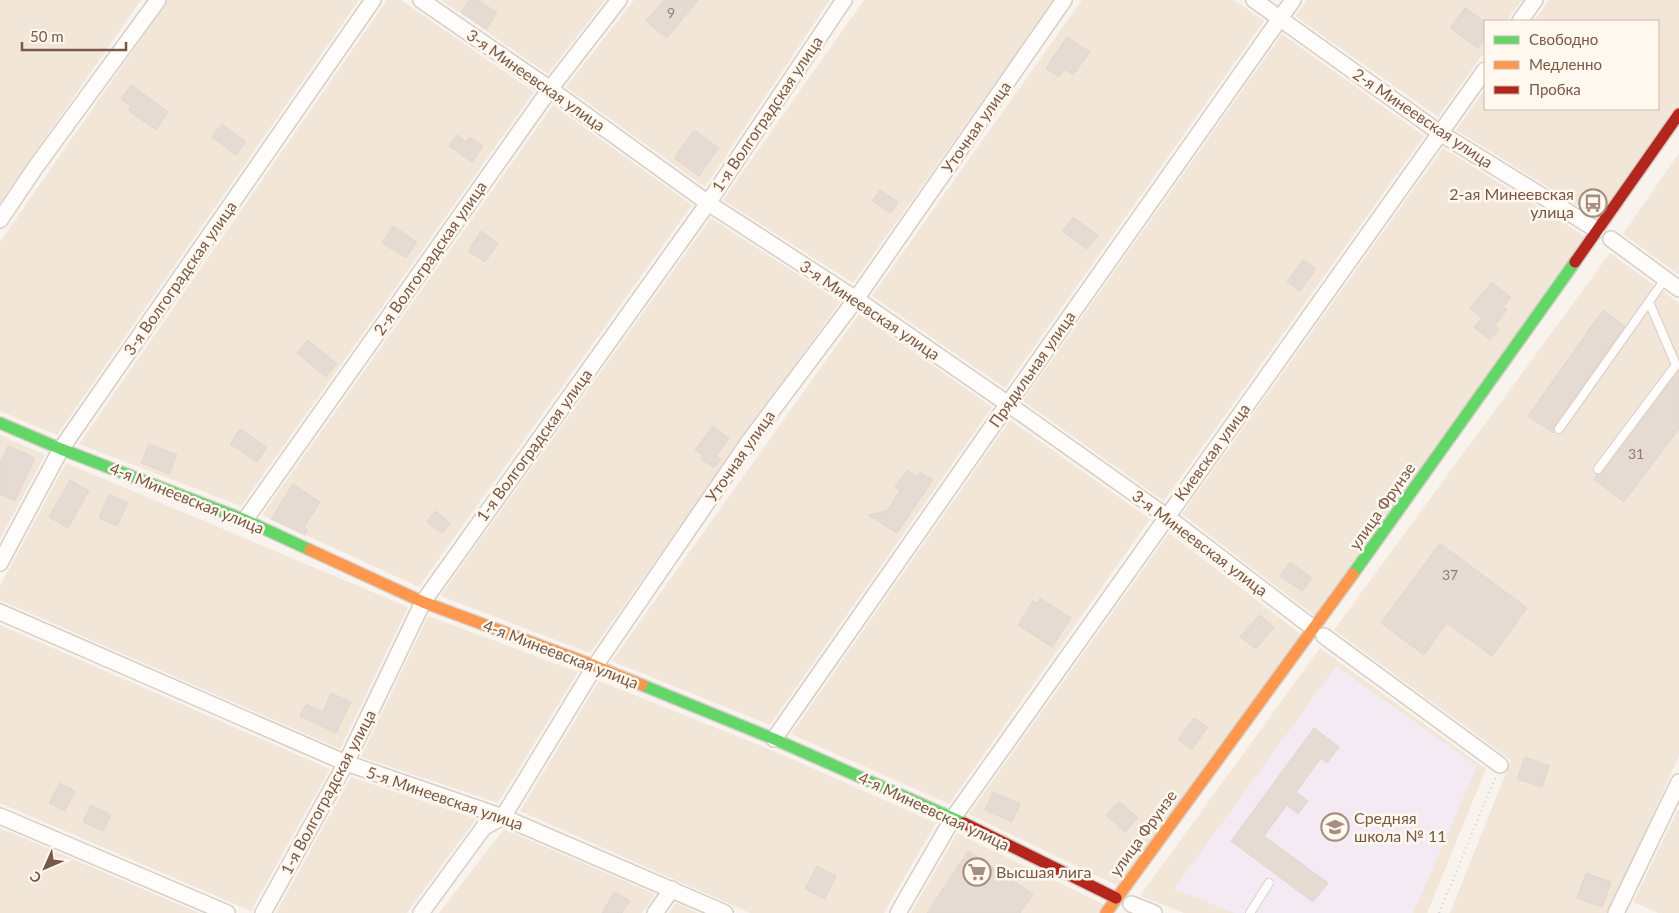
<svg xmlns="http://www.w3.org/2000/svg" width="1679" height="913" font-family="Lato,sans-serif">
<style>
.residential{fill:#f2e6d9}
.education{fill:#f4eaf4}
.building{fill:#e5dbd3;stroke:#e2d6cd}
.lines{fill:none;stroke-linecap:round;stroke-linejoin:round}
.lane-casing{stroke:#d7cec8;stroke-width:10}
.street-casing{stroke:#d7cec8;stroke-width:18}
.fast-casing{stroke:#d8cec8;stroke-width:14}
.slow-casing{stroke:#d8cec8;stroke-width:14}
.jam-casing{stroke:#d8cec8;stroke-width:14}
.path{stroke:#dbd2cd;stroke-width:2.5;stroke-dasharray:1 4;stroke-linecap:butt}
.lane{stroke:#fefdfc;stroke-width:8}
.street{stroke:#fefdfc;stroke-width:15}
.fast{stroke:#63d668;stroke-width:11}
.slow{stroke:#ff974d;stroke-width:11}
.jam{stroke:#b3261e;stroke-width:11}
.labels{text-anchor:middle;stroke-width:5;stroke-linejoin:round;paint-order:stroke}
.number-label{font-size:14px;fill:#967b6d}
.street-label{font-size:16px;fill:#7a5848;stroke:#fff8ee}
.poi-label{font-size:16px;fill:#7a5848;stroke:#fff8ee;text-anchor:start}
</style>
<rect width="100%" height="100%" fill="#f8f3ec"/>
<path class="residential" d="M0,0h141l-141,203z
M168,0h191l-302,435 -57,-24v-169z
M387,0h14l133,92 -293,414 -162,-62z
M441,0h164l-57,74z
M634,0h196l-125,187 -139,-100z
M864,0h190l-201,283 -130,-83z
M1082,0h152l30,21 -259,367 -133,-92z
M1307,0h215l-16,21h-21v30l-47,66 -143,-101z
M1549,0h130v113l-75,109 -148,-92 29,-41v20h173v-88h-124z
M1282,34l142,102 -260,365 -141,-100z
M553,105l139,100 -273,382 -157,-72z
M1443,148l148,92 -275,377 -134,-103z
M1679,153v122l-56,-41z
M711,218l129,84 -250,351 -150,-57z
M1610,253l69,50v453l-70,157h-159l61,-153 -177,-130z
M859,314l133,93 -222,318 -158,-64z
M1010,420l140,99 -201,285 -158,-70z
M0,435l45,20 -45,84z
M66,463l342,144 -68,142 -340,-149v-14z
M1169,533l133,102 -184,251 -149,-72z
M428,616l150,56 -80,131 -137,-46z
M0,625l330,144 -79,142 -251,-108z
M1320,648l166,121 -59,144h-243l-44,-17z
M599,681l170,68 167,74 -52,90h-134l-230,-102z
M351,777l125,42 -69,94h-131z
M1679,808v105h-21l-25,-11z
M0,828l199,85h-199z
M504,829l151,65 -13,19h-203z
M957,833l148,72 -5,8h-189z
M676,903l22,10h-29z"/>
<path class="education" d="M1336,666l141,100 -64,147h-178l-61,-24z"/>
<path class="building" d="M470,0h8l19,13 -11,16 -25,-17z
M664,0h34l-31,38 -21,-17z
M1465,8l20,14v15l-7,11 -28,-20z
M1067,37l23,15 -17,23 -9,-6 -5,8 -13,-9z
M131,85l37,27 -12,18 -28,-20 3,-4 -10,-7z
M222,124l24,18 -10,13 -24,-18z
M694,130l25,18 -20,28 -25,-18z
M457,135l9,7 3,-5 14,9 -11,16 -23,-16z
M880,190l18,12 -7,11 -19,-12z
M1073,217l25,18 -11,14 -25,-18z
M393,226l24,16 -11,16 -24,-15z
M481,231l17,13 -13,18 -17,-11z
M1303,260l13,9 -16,22 -13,-9z
M1492,282l19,16 -8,9 4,3 -12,15 4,4 -9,11 -16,-13 8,-9 -12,-10z
M1603,310l22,16 -71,100 -1,7 -25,-17z
M308,340l29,24 -11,13 -29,-24z
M1679,370v59l-55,73 -30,-23 3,-5 5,-2z
M713,426l16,12 -13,18 5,3 -7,9 -13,-9 2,-3 -8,-6z
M240,429l27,18 -10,15 -27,-18z
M149,444l28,11 -8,19 -28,-11z
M8,446l27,12 -20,43 -15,-7v-30z
M907,470l10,7 3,-5 13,8 -36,53 -29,-18 19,-4 13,-21 -5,-3z
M70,480l19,11 -21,37 -19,-11z
M293,484l27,18 -16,25 4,3 -3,5 -34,-16z
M109,494l19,9 -11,23 -18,-8z
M435,511l15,12 -8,10 -15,-11z
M1440,543l87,65 -35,48 -45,-33 -23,32 -43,-32z
M1290,562l22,16 -10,13 -22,-15z
M1040,598l31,20 -19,29 -34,-22 15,-24 4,3z
M1259,615l15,12 -18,22 -16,-12z
M331,693l20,9 -15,31 -36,-17 6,-12 17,8z
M1194,718l14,9 -16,22 -14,-9z
M1314,728l25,19 -12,16 -6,-5 -25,34 12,9 -10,13 -11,-9 -23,31 64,47 -15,19 -82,-61z
M1525,757l24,9 -7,21 -25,-8z
M60,783l15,8 -10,20 -16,-8z
M993,792l27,12 -8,18 -27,-12z
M1119,801l19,17 -13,14 -19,-17z
M91,805l20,10 -8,16 -20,-9z
M968,851l65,43 -13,19h-93z
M817,866l19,10 -11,23 -20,-10z
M1586,873l25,9 -9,25 -25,-9z
M614,892l16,9 -8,12h-20z"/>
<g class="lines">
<g class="lane-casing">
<path id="lane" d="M1559,429l106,-150
M1598,469l78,-104 -27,-63
M1250,913l19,-30"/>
</g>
<g class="street-casing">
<path id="street" d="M421,0l129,89 158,114 148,96 152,105 158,112 147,112
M1254,0l186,133 157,97
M1520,21l15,-21
M0,220l35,-52 123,-168
M1611,239l68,50
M245,520l305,-431 69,-89
M0,563l61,-114 312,-449
M0,612l346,151 157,54 222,96
M1324,636l176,129
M774,739l234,-335 285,-404
M0,816l227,97
M1131,904l23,9
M263,913l83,-150 77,-161 285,-399 136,-203
M421,913l63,-86 19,-10 92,-151 155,-226 106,-141 208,-299
M655,913l17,-24
M898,913l55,-95 532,-748
M1616,913l63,-131"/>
</g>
<g class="fast-casing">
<path id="fast" d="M0,423l61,26 184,71 65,30
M1353,574l222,-312
M642,685l132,54 190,84"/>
</g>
<g class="slow-casing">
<path id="slow" d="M310,550l113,52 172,64 47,19
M1106,913l247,-339"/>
</g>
<g class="jam-casing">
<path id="jam" d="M1575,262l104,-148
M964,823l152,75"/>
</g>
<path class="path" d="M1439,913l56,-135"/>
<use href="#lane" class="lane"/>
<use href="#street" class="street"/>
<use href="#fast" class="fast"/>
<use href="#slow" class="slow"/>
<use href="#jam" class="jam"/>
</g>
<defs>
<g id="bus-ring" transform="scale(1.4375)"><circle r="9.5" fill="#fff8ee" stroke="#a68e81" stroke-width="1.5"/><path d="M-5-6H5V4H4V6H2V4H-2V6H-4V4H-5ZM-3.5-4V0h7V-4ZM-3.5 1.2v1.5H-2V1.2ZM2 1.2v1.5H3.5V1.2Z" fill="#a68e81"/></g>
<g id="school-ring" transform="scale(1.4375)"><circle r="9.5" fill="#fff8ee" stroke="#a68e81" stroke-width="1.5"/><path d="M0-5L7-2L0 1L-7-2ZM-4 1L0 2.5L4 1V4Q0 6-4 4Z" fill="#a68e81"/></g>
<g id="supermarket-ring" transform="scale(1.4375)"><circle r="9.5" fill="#fff8ee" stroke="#a68e81" stroke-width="1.5"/><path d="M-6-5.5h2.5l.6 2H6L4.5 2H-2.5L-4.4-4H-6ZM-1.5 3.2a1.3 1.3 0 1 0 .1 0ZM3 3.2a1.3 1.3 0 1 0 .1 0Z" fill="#a68e81"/></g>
</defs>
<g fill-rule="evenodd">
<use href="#bus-ring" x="1593" y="203"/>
<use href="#school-ring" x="1335" y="827"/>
<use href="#supermarket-ring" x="977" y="872"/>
</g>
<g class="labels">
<g class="number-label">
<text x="671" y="18">9</text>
<text x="1636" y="459">31</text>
<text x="1450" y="580">37</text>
</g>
<g class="street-label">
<text transform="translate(536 80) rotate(35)" y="6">3-я Минеевская улица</text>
<text transform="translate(767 114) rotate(-56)" y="6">1-я Волгоградская улица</text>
<text transform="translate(1423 118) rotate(34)" y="6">2-я Минеевская улица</text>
<text transform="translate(976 127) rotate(-55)" y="6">Уточная улица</text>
<text transform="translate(430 258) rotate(-55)" y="6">2-я Волгоградская улица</text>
<text transform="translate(180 278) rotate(-55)" y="6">3-я Волгоградская улица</text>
<text transform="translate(870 310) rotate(34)" y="6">3-я Минеевская улица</text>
<text transform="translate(1032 369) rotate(-55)" y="6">Прядильная улица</text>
<text transform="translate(534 445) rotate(-54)" y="6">1-я Волгоградская улица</text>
<text transform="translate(1212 452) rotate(-54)" y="6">Киевская улица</text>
<text transform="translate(740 456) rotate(-55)" y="6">Уточная улица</text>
<text transform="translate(187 498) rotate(22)" y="6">4-я Минеевская улица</text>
<text transform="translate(1382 506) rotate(-55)" y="6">улица Фрунзе</text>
<text transform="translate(1200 543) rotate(37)" y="6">3-я Минеевская улица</text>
<text transform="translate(561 654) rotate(21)" y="6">4-я Минеевская улица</text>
<text transform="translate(328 792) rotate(-62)" y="6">1-я Волгоградская улица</text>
<text transform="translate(445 798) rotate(19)" y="6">5-я Минеевская улица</text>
<text transform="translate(934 811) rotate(25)" y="6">4-я Минеевская улица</text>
<text transform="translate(1143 833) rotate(-54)" y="6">улица Фрунзе</text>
</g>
<g class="poi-label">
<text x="1574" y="200" text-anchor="end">2-ая Минеевская<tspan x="1574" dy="18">улица</tspan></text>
<text x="1354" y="824">Средняя<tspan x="1354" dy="18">школа № 11</tspan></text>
<text x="996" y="878">Высшая лига</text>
</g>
</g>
<rect x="1484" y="20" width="175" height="90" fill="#fff8ee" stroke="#cab8ac"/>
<rect x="1494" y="36" width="25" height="8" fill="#63d668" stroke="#cab8ac"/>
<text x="1529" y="45" font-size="15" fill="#7a5848">Свободно</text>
<rect x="1494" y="61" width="25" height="8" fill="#ff974d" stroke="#cab8ac"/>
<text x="1529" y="70" font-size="15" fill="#7a5848">Медленно</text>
<rect x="1494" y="86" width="25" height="8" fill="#b3261e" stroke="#cab8ac"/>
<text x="1529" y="95" font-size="15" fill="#7a5848">Пробка</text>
<g transform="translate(45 868) rotate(225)" stroke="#fff8ee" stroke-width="4" paint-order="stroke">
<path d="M0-4L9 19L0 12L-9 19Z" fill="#7a5848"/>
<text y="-8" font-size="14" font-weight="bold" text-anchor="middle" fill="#7a5848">С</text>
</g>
<path d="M22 42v8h104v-8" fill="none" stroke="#7a5848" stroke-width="2.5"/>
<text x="30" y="42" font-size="15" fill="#7a5848" stroke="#fff8ee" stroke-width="4" paint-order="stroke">50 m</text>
</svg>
